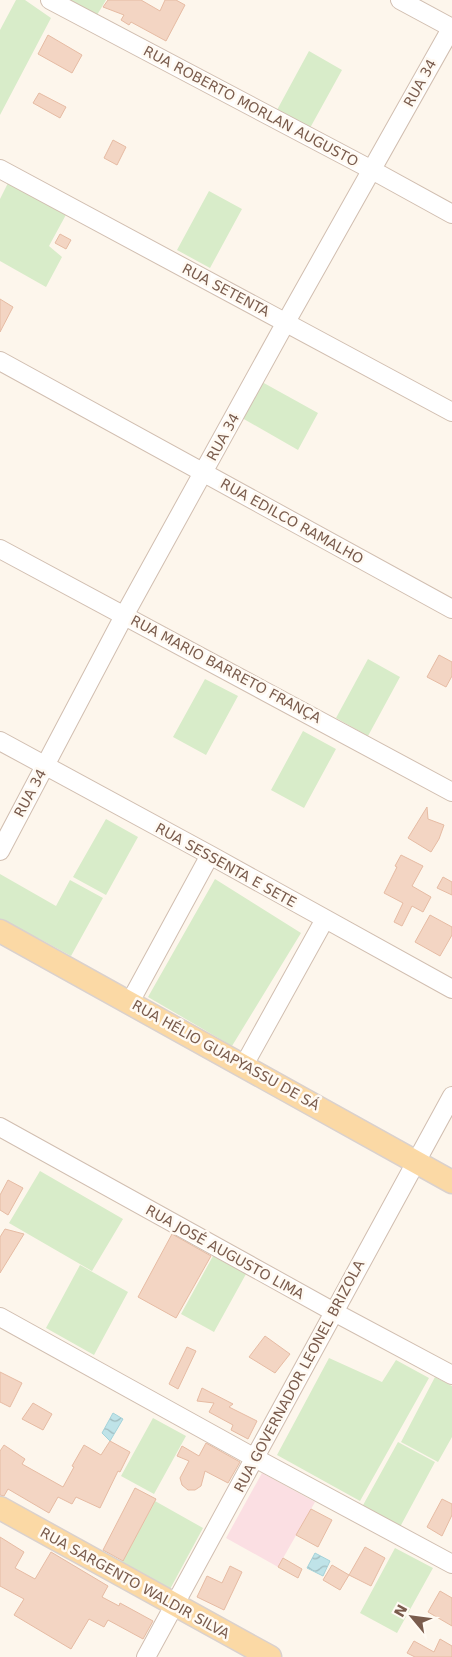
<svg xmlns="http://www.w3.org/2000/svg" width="452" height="1657" font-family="'DejaVu Sans',sans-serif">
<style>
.medical{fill:#fbdfe3}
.grass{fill:#d8ecc9}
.water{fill:url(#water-waves);stroke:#a5d3da}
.building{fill:#f3d5c3;stroke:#e6bba3}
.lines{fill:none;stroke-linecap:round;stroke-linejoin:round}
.minor-casing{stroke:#d1beb0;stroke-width:20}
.major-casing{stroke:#dad1cd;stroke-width:25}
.minor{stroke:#fff;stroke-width:18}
.major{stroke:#fbd9a5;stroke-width:22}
.labels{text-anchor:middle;stroke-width:5;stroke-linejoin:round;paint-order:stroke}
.street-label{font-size:14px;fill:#7a5c4d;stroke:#fffaf3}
</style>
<defs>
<pattern id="water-waves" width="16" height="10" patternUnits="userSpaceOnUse" patternTransform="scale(1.25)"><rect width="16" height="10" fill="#bfe3e8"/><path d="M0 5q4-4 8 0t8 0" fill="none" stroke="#a0bbbe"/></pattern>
</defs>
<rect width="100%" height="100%" fill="#fdf6ec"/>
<path class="medical" d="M262,1473l53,29 -37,65 -52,-29z"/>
<path class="grass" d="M16,0h9l26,18 -51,97v-85z
M66,0h40l-9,15z
M309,51l33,19 -32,58 -33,-18z
M8,183l60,28 -19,35 13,11 -16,30 -46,-26v-62z
M209,191l33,18 -32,59 -33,-18z
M262,382l56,31 -20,37 -56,-32z
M368,659l32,18 -32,59 -32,-18z
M205,679l33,17 -32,59 -33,-18z
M303,731l33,18 -32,59 -33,-18z
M106,819l32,18 -32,58 -33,-18z
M0,874l56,32 14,-26 33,18 -32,58 -33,-18 -2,4 -36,-20z
M215,879l86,54 -69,113 -84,-49z
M40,1171l83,48 -31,52 -83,-48z
M213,1256l33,18 -32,58 -33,-18z
M80,1265l48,27 -34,63 -48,-27z
M329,1358l53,24 14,-22 33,18 -69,123 -83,-46z
M435,1377l17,9v51l-14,25 -37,-20z
M153,1418l33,18 -32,58 -33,-18z
M398,1442l37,20 -35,65 -38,-20z
M155,1501l48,27 -34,63 -48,-27z
M395,1548l38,20 -36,65 -37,-20z"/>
<path class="water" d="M113,1413l10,6 -13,22 -8,-8z
M315,1553l15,8 -7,15 -16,-8z"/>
<path class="building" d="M108,0h33l19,11 5,-11h11l9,5 -19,36 -35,-19 -2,3 -8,-5 3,-5 -21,-8z
M48,35l34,20 -10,18 -34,-19z
M39,93l27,14 -6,11 -27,-15z
M113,140l13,7 -9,18 -13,-7z
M60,234l11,6 -5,9 -11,-6z
M0,299l13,8 -13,25z
M439,655l13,7v14l-6,11 -19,-10z
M427,807l1,12 16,6 -5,14 -8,13 -23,-14z
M401,855l22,11 -11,20 19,11 -8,15 -11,-6 -10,20 -8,-4 9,-19 -19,-10 13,-26 -2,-1z
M443,877l9,5v13l-15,-7z
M430,915l22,12v8l-12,21 -25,-14z
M8,1180l15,8 -15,27 -8,-5v-15z
M5,1229l19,5 -24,39v-36z
M172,1234l39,22 -35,62 -38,-21z
M265,1336l25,18 -15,19 -26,-16z
M187,1347l9,4 -18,38 -9,-5z
M0,1372l22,11 -12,24 -10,-5z
M202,1388l31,16 -4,3 28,14 -9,18 -17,-9 2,-5 -24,-13 5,-9 -17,-2z
M33,1403l19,11 -9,16 -21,-11z
M110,1441l20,11 -10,20 -2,-1 -18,37 -24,-11 -4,7 -14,-7 -9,16 -41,-24 -4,7 -4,-1v-44l4,-6 21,14 -3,5 41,23 11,-20 -2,-1 12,-21 17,10z
M206,1443l34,19 -12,21 -23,-12 -4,15 -6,4h-7l-6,-5 -2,-7 9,-17 -12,-5 5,-10 17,10z
M135,1488l21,11 -33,62 -20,-11z
M442,1499l10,5v11l-10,21 -15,-9z
M311,1509l21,11 -14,27 -22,-12z
M0,1537l24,15 -9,16 20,11 16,-27 57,34 -6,11 17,9 1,-3 33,18 -10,18 -35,-19 -4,7 -15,-8 -18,30 -57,-34 10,-16 -24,-13z
M365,1547l20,11 -14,28 -22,-11z
M283,1558l19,11 -4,9 -20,-11z
M332,1565l17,10 -9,15 -17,-10z
M230,1566l12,6 -18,38 -27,-13 10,-21 15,7z
M440,1591l12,7v28l-24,-14z
M440,1639l12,7v11h-37l-8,-4 7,-12 20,11z"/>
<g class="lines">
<g class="minor-casing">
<path id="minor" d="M50,0l322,170 80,44
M400,0l52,28
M0,169l452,243
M0,361l452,248
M0,549l452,243
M0,741l210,114 242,134
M0,851l125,-237 161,-292 166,-295
M130,1002l80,-147
M244,1065l81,-146
M0,1127l334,185 118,63
M0,1317l255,141 197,106
M146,1657l306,-561"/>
</g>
<g class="major-casing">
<path id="major" d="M0,931l452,251
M0,1508l270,149"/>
</g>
<use href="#minor" class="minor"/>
<use href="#major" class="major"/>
</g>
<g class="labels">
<g class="street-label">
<text transform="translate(420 83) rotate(-61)" y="5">RUA 34</text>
<text transform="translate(251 106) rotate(28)" y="5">RUA ROBERTO MORLAN AUGUSTO</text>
<text transform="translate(226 290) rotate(28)" y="5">RUA SETENTA</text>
<text transform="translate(223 437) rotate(-61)" y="5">RUA 34</text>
<text transform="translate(292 521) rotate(29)" y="5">RUA EDILCO RAMALHO</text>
<text transform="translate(226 669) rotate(28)" y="5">RUA MARIO BARRETO FRANÇA</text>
<text transform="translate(30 793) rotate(-62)" y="5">RUA 34</text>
<text transform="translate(226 865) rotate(29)" y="5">RUA SESSENTA E SETE</text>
<text transform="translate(226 1055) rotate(29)" y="5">RUA HÉLIO GUAPYASSU DE SÁ</text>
<text transform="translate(225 1252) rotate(29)" y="5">RUA JOSÉ AUGUSTO LIMA</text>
<text transform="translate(299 1376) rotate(-62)" y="5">RUA GOVERNADOR LEONEL BRIZOLA</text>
<text transform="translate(135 1583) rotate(29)" y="5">RUA SARGENTO WALDIR SILVA</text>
</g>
</g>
<g transform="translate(412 1617) rotate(299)" stroke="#fffaf3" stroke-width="4" paint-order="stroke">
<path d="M0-4L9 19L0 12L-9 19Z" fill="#7a5c4d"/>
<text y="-8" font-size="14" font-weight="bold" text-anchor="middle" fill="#7a5c4d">N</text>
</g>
</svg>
